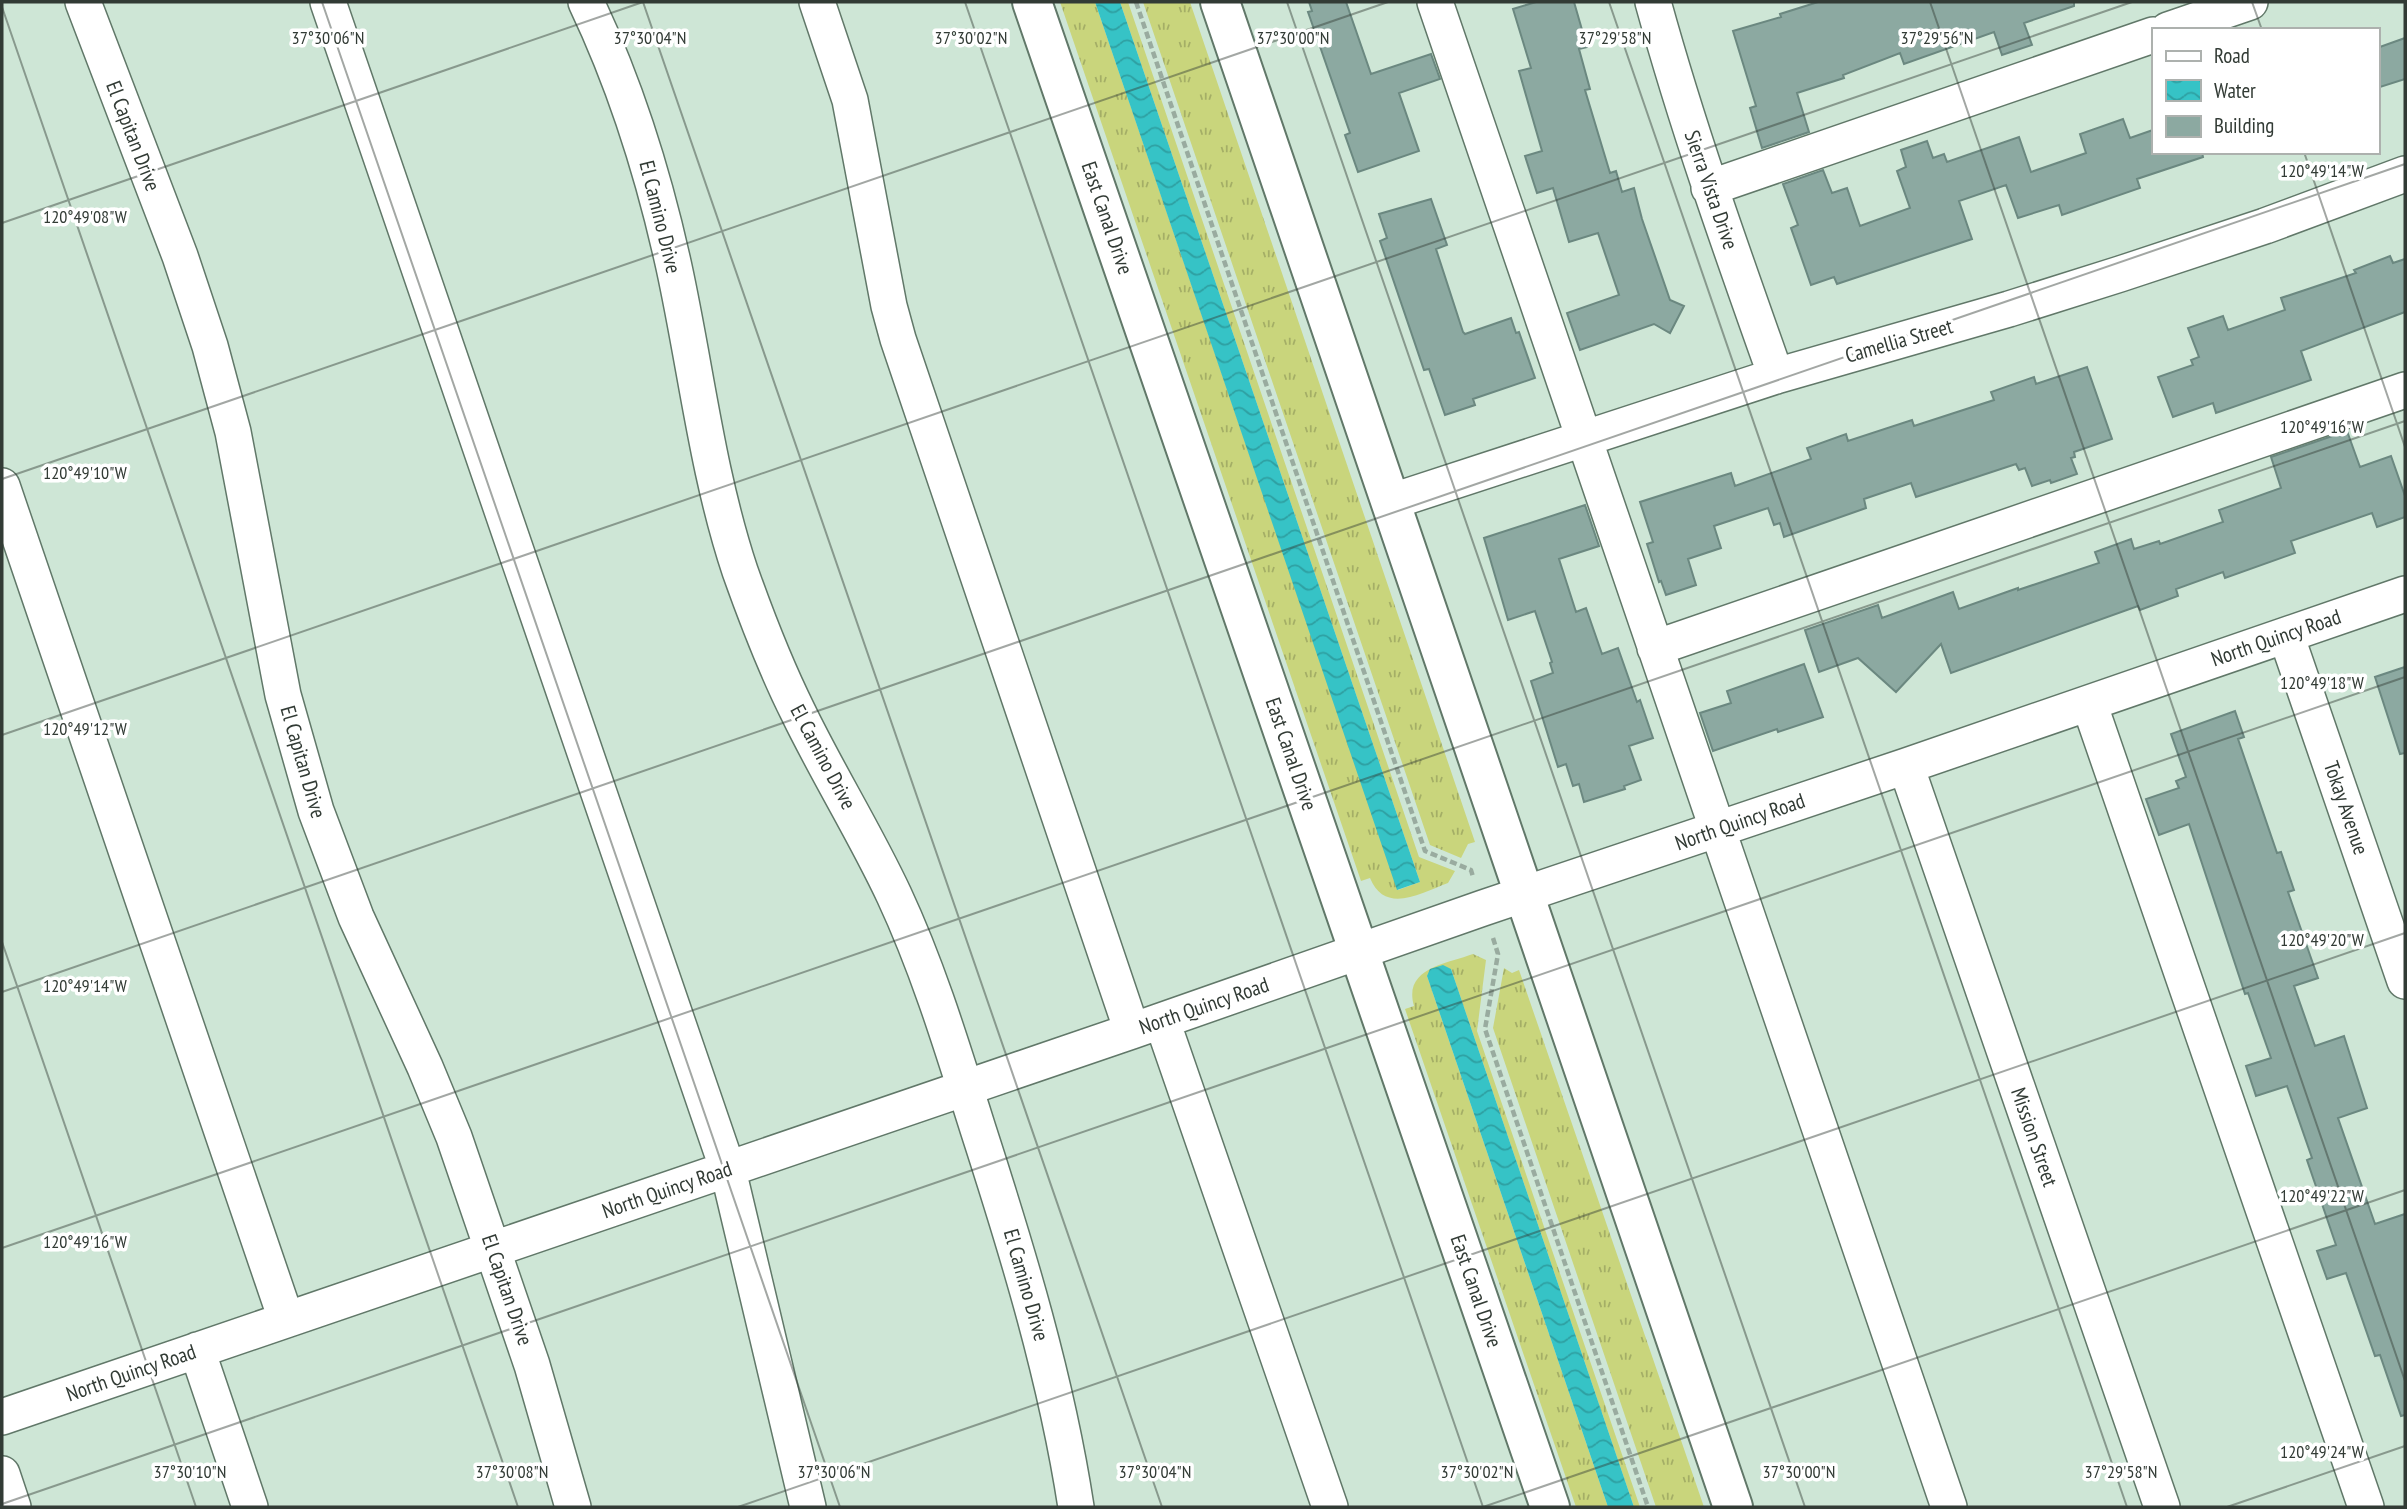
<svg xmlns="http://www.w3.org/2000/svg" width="2407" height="1509" font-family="'PT Sans Narrow',sans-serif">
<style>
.grass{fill:url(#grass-tufts)}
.water{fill:url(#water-waves)}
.building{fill:#8ca9a1;stroke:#6b8880;stroke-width:2}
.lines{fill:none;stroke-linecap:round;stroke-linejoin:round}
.minor-casing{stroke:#617869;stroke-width:38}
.major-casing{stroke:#617869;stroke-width:42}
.path{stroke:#99ab9f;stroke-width:4.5;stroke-dasharray:7 3.5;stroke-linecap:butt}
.minor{stroke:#fff;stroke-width:35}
.major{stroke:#fff;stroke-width:38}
.ticks{fill:none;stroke:#323b35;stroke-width:2;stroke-opacity:0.45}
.labels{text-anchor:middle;stroke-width:7;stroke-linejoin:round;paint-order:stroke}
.street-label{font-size:21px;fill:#323b35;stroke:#fff}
.ticks-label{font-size:18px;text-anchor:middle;fill:#323b35;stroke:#fff;stroke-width:7;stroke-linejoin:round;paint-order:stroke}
</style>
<defs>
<pattern id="grass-tufts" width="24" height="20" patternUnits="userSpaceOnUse" patternTransform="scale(1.75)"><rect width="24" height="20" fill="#c9d57c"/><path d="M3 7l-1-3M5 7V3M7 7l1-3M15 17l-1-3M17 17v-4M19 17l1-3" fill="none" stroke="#a4ae66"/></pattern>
<pattern id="water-waves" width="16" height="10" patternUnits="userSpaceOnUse" patternTransform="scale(1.75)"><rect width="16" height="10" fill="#36c3c6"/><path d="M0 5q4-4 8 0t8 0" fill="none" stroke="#2ea0a2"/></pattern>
</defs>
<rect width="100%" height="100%" fill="#cee6d6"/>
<path class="grass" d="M1060,2h35l303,888 22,-8 -300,-880h8l291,855 36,14 -7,12c-27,10 -63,32 -78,-5l-9,3z
M1143,2h47l285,840 -7,2 -7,14 -31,-13z
M1473,954l13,6 -9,71 163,476h-6l-183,-538 -24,7 181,531h-32l-171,-498 9,-3c-11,-38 32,-42 59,-52z
M1504,968l8,5 7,-3 185,537h-48l-163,-479z"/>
<path class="water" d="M1095,2h25l300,880 -23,8z
M1443,965l8,4 183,538h-26l-181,-531 3,-7z"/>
<path class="building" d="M1309,2h37l25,72 60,-20 9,25 -41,14 20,58 -61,21 -13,-37 5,-2 -42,-121 4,-1z
M1536,2h38l13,45 -8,2 11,40 -5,1 25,83 6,-2 6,21 12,-4 8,31 28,81 14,6 -14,27 -16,-9 -74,26 -13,-37 52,-18 -21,-62 -29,9 -16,-54 -16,5 -12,-37 17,-5 -23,-80 12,-3 -18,-59z
M1818,2h256v4l-50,17 8,22 -30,10 -8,-23 -90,32 -4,-11 -57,22 1,3 -47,15 12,39 -47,16 -12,-40 6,-2 -23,-75 48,-14 -1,-3z
M2405,38v41l-28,9v-40z
M2123,119l7,19 23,-8v22h49l1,5 -66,22 3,9 -78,27 -3,-10 -41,13 -12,-33 -47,16 13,38 -135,45 -3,-7 -23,8 -20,-57 7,-3 -15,-41 40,-14 9,23 15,-5 13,38 50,-18 -13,-37 9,-4 -5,-17 26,-9 6,17 11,-4 3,8 72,-25 12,35 55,-19 -6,-19z
M1431,199l16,46 -11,4 27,83 2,2 46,-16 5,15 3,-1 16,46 -62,21 2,6 -30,10 -16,-46 -5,1 -44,-129 7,-3 -8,-24z
M2390,256l3,7 12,-4v53l-104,39 10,29 -95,33 -3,-10 -40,14 -15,-40 35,-12 -2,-5 8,-3 -11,-29 35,-12 5,14 57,-20 -4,-12 75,-25 -2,-3z
M2087,367l25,72 -38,13 1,5 -4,1 6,16 -26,9 -1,-3 -18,6 -7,-18 -6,2 -3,-6 -100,33 -5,-14 -47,16 2,9 -82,29 -4,-14 -6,2 -6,-17 -54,18 7,22 -33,11 8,26 -30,10 -5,-14 -2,1 -12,-38 6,-2 -13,-40 91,-29 4,13 76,-27 -4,-11 39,-14 2,7 64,-21 2,6 80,-26 -3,-8 43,-15 2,7z
M2347,431l13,36 31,-11 14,40v21l-28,10 -5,-14 -81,28 4,12 -70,25 -2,-6 -47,17 2,7 -38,14 -2,-4 -187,67 -10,-29 -45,48 -38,-34 -39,14 -14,-42 73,-25 4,13 71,-26 6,17 59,-21v2l81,-27 -4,-11 36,-13 3,10 25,-8 1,3 63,-22 -4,-12 62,-22 -10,-31z
M1585,505l14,41 -40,13 17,53 10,-4 16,46 16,-6 19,54 3,-2 13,38 -24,8 12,34 -17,6 1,3 -41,13 -5,-18 -6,2 -7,-22 -8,3 -27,-86 22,-8 -3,-10 2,-1 -17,-51 -27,9 -24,-82z
M1804,664l19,53 -45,15 -1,-3 -64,22 -13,-38 31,-10 -4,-12z
M2405,667v86l-5,1 -25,-77z
M2235,711l9,26 -6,2 39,114 4,-1 13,38 -6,2 30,86 -24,8 21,60 29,-10 23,72 -29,10 37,106 30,-10v201l-4,1 -21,-61 -5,1 -29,-83 -19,6 -10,-28 19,-6 -29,-85 5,-2 -25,-72 -31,10 -10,-30 25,-8 -23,-65 -3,1 -56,-170 -30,11 -13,-36 33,-11 -3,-7 10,-4 -15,-43z"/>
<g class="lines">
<g class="minor-casing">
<path id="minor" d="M83,2l97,254 30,90 23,86 50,263 33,116 40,106 69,150 29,70 78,228 41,142
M328,2l400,1168 80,337
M586,2c40,84 68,174 88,265 22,101 33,205 66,304 17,48 35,95 58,141 30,62 67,121 96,183 35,75 59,155 84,234 40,124 78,248 98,378
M817,2l33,98 39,206 9,33 234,692
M1435,2l514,1505
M1653,2c35,127 79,250 123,374
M2168,30l82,-28
M1709,188l444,-153
M2,486l284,833
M1390,502l386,-126 233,-67 111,-35 145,-48 140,-52
M2286,635l119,346
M1655,648l750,-258
M2089,703l277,804
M1906,766l256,741
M1162,1021l168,486
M197,1350l53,157
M2,1417l1130,-386 351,-123 423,-142 499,-172
M2,1474l11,33"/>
</g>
<g class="major-casing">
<path id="major" d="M1032,2l518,1505
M1220,2l513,1505"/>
</g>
<path class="path" d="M1136,2l289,849 46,19 2,7
M1493,938l5,16 -13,75 163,478"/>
<use href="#minor" class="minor"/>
<use href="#major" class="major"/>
</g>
<path class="ticks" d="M322,2l518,1505M643,2l519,1505M965,2l518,1505M1287,2l518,1505M1609,2l518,1505M1930,2l475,1379M2252,2l10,28M2,7l516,1500M2304,152l101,295M2,223l641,-221M2,479l1386,-477M2,735l2130,-733M2,942l194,565M2,992l2403,-828M2,1248l2403,-827M2,1504l2403,-827M738,1507l1667,-574M1483,1507l922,-317M2227,1507l178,-61"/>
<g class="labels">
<g class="street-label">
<text transform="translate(133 136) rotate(69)" y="7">El Capitan Drive</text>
<text transform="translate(1711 190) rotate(71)" y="7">Sierra Vista Drive</text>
<text transform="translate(660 217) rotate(76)" y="7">El Camino Drive</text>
<text transform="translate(1107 218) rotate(71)" y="7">East Canal Drive</text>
<text transform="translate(1899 341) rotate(-16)" y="7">Camellia Street</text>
<text transform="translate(2276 638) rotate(-19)" y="7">North Quincy Road</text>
<text transform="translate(1291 754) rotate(71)" y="7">East Canal Drive</text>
<text transform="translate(823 757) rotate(62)" y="7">El Camino Drive</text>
<text transform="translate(303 762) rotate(74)" y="7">El Capitan Drive</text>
<text transform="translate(2346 808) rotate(71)" y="7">Tokay Avenue</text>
<text transform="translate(1740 822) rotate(-19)" y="7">North Quincy Road</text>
<text transform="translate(1204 1006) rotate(-19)" y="7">North Quincy Road</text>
<text transform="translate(2034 1137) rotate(71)" y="7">Mission Street</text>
<text transform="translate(667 1190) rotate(-19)" y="7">North Quincy Road</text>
<text transform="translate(1026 1285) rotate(74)" y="7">El Camino Drive</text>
<text transform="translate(507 1290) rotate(71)" y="7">El Capitan Drive</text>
<text transform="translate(1476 1291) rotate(71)" y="7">East Canal Drive</text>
<text transform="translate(131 1373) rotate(-19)" y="7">North Quincy Road</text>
</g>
</g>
<g class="ticks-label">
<text x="328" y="44">37°30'06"N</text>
<text x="650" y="44">37°30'04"N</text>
<text x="971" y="44">37°30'02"N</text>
<text x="1293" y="44">37°30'00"N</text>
<text x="1615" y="44">37°29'58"N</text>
<text x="1937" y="44">37°29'56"N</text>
<text x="2322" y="177">120°49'14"W</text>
<text x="85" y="223">120°49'08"W</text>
<text x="2322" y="433">120°49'16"W</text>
<text x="85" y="479">120°49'10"W</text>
<text x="2322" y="689">120°49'18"W</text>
<text x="85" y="735">120°49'12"W</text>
<text x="2322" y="946">120°49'20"W</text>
<text x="85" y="992">120°49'14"W</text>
<text x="2322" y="1202">120°49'22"W</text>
<text x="85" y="1248">120°49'16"W</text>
<text x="2322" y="1458">120°49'24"W</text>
<text x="190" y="1478">37°30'10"N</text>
<text x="512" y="1478">37°30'08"N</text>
<text x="834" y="1478">37°30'06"N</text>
<text x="1155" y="1478">37°30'04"N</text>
<text x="1477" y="1478">37°30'02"N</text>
<text x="1799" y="1478">37°30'00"N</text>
<text x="2121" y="1478">37°29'58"N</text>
</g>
<rect width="2407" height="1509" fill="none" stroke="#323b35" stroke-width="7"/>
<rect x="2152" y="28" width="228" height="126" fill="#ffffff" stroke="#adb1ae" stroke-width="2"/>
<rect x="2166" y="51" width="35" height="10" fill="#ffffff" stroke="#adb1ae" stroke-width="2"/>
<text x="2214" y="63" font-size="21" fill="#323b35">Road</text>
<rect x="2166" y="80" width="35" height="21" fill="url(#water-waves)" stroke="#adb1ae" stroke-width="2"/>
<text x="2214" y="98" font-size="21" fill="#323b35">Water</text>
<rect x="2166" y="116" width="35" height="21" fill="#8ca9a1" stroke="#adb1ae" stroke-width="2"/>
<text x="2214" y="133" font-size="21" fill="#323b35">Building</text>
</svg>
